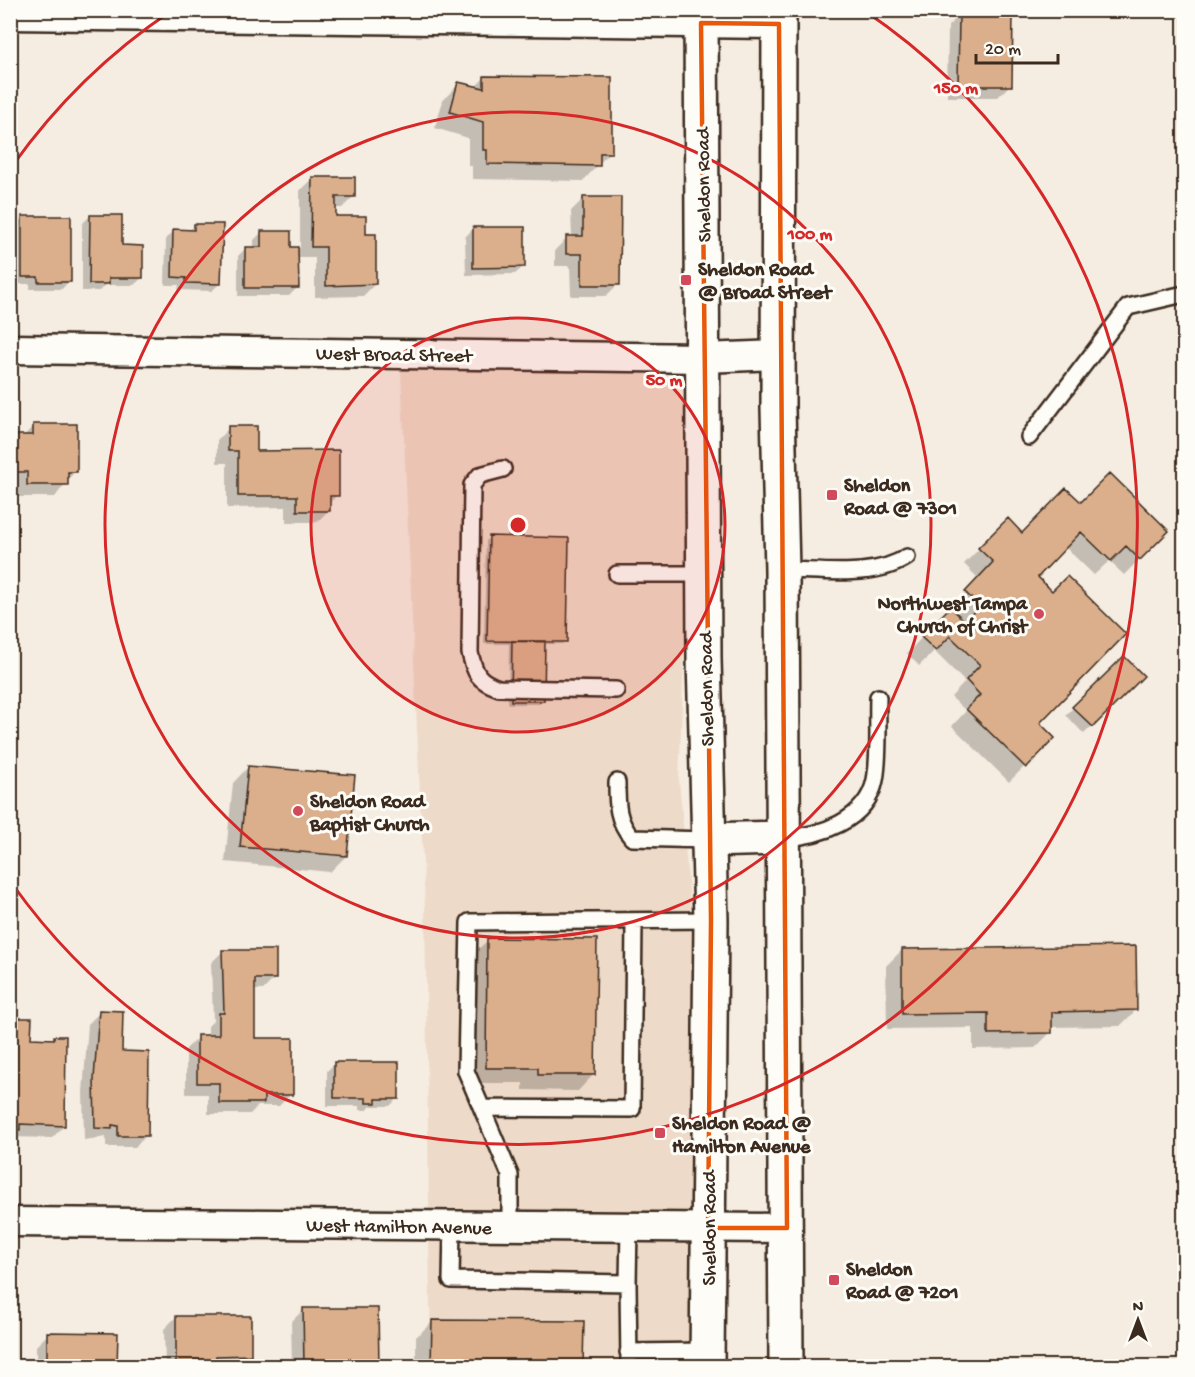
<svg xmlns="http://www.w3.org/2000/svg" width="1195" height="1377" font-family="'Gochi Hand',sans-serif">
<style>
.built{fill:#eedac8}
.shadow{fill:#0003}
.building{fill:#dbaf8c;stroke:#3b2a1e;stroke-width:1.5}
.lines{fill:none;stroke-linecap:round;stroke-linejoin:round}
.lane-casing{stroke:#3b2a1e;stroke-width:20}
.street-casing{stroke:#3b2a1e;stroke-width:33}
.secondary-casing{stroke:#3b2a1e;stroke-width:38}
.lane{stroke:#fdfcf7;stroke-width:15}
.street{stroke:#fdfcf7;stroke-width:28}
.secondary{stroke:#fdfcf7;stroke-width:33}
.marked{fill:none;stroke:#e8590c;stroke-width:4.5;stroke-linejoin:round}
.ring{fill:none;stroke:#d62828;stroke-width:3}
.poi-dot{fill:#d1495b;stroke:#fdfcf7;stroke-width:2}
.labels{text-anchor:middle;stroke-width:6;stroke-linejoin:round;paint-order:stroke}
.street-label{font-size:20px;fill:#3b2a1e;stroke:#fdfcf7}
.poi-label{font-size:20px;font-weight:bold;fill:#3b2a1e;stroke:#fdfcf7;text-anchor:start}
.centre{fill:#d62828;stroke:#fdfcf7;stroke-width:3}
.ring-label{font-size:18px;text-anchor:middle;font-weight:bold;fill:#d62828;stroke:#fdfcf7;stroke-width:6;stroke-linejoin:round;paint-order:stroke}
</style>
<rect width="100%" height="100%" fill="#f6ede2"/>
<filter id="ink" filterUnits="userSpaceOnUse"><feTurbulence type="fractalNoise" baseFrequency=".0167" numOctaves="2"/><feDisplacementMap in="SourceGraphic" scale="12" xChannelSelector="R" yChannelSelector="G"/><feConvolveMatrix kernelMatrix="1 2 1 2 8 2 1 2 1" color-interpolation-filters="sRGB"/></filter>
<g filter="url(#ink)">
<path class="built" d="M401,370l219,3 66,3 2,188 -9,215 15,167v266l-265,-3 -4,-302z
M429,1241l265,3 -1,122h-262z"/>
<path class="shadow" d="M960,15l50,70 -12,12h-51l1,-71z
M485,77l125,75 -27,29 -111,-2v-13h-4v-28l-33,-10 8,-28 16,-16 16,3z
M312,179l42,17 -12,12h-7v9l29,19 11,48 -12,12 -48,1v-39h-18v30l-8,8h-51v-40l8,-8h8v-8l8,-8 28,16h10v-58z
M583,199l35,85 -12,12h-35l-1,-30h-15v-16l12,-12h5l-1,-27z
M90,216l30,31 22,31 -8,7h-29l-6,6h-17v-67z
M23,217l46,64 -7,8h-32v-5h-15v-59z
M195,225l25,58 -8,8 -34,-1 1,-5h-14l1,-46 8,-8h15z
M473,229l50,38 -8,7 -49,1 -1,-38z
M34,425l41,46 -20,26h-40v-14h-5v-46h13z
M229,428l27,24 81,43 -8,9v6l-12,12h-31v-15l-59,1v-45h-10v-23z
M1081,504l86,27 -43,44 -15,-14 -15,14 -29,-28 -29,30 2,146 15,15 -44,44 -57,-56 14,-15 -15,-14 14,-15 -31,-31 -15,15 -12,-13 72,-74 -15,-15 44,-44 14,14z
M489,538l77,103 -4,3h-19v57l-4,3h-31l1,-60h-25l2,-103z
M1124,658l18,18 -58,58 -18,-19z
M248,767l98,89 -16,16 -105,-10 8,-79z
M488,940l105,135 -15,16 -55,-1v-7h-53l2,-128z
M902,950l234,60 -16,16 -70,1v6l-15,15 -62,1v-21l-86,1 -1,-63z
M223,951l52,27 -12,12h-9v49l37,55 -12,12h-21l-8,8h-42v-20h-22v-45l12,-12h10v-11l5,-5 -2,-58z
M100,1012l20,41 27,82 -12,12h-29v-10l-22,3 -1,-48 5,-68z
M10,1019l20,21h21l3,-3 10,89 -12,12 -42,-1z
M335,1063l63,35 -8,8h-19l-4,4h-8v-4h-32v-35z
M377,1309v57h-85l-1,-44 12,-12z
M176,1317l73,38 -11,11h-73l-1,-37z
M432,1322h150v44h-166v-29z
M48,1334l68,1v31h-80v-20z"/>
<path class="building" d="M959,13h54l-1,73h-54z
M484,76l128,1v76h-12v13l-113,-2v-14h-4v-28l-33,-10 8,-30 26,6z
M312,177h43v20h-19v19h30v18h10v50l-50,2v-39h-15z
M583,197h38l-1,88h-38v-31h-16v-18h17z
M90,215h32v30l21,1v32h-34v6h-20z
M22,216h49v66h-33v-5h-16z
M194,224h29l-2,60 -35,-1v-5l-14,-1 1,-48 21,1z
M473,227h52v40l-52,1z
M261,231h30v16h7l1,41h-54v-41h16z
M33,424h44v48h-9v13h-41v-13h-17v-37h23z
M228,426h29v25l82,-1v46h-9v15h-33v-15h-59v-45h-10z
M1110,473l59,58 -29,29 -14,-14 -15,15 -30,-29 -43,45 14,14 15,-15 59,58 -86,89 15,15 -29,30 -60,-59 14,-14 -14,-15 14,-15 -30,-29 -14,15 -15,-14 29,-30 15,14 14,-15 -14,-14 28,-30 -15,-14 30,-30 14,15 44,-45 15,14z
M489,536l80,2 -2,104 -80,-1z
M512,641h33l-1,60h-33z
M1124,656l20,20 -51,51 -21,-20z
M248,766l107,9 -8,81 -107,-9z
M487,938l110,1 -2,136h-57v-7h-52z
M1136,946l1,64 -85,2v21l-64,1v-21l-86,1v-65z
M222,950h54v29h-21v59h38v57h-29v8h-45v-20h-22v-48h22v-22h5z
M99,1010l24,1 -1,40 27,1 -1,84h-30v-10l-6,-1v4l-17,-1 -1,-49z
M10,1018h22l-1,20 23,1v-3h12l-1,90 -45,-2v6l-10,-1z
M334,1062h65v37h-23v4h-10v-5h-32z
M303,1308h75l1,58h-75z
M176,1316h75v39l-35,1v10h-40z
M432,1320l152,1 -1,45h-152z
M47,1332l71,1 -1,33h-70z"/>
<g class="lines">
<g class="lane-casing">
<path id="lane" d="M1029,437l99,-130 56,-13
M503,469l-23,6 -8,10 -2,168c5,21 8,28 29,35l117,2
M782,570c39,0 92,9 125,-13
M617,574h87
M617,782c0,23 0,39 15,56l75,2
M784,838c35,-2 83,-17 91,-58 5,-26 2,-56 3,-83
M482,1108l150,1 2,-187
M452,1226l-1,54 177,3 1,-56
M510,1226v-51l-44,-104 3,-149 242,-2
M628,1283l1,83
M628,1352l80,-1"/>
</g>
<g class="street-casing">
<path id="street" d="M10,15l769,9
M10,349l694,9 74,-3
M10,1222l777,6"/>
</g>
<g class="secondary-casing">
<path id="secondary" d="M701,10l3,649 7,261 -4,446
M779,10l-1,398 4,162 4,796
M707,840l77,-2"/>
</g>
<use href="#lane" class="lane"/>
<use href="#street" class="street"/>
<use href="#secondary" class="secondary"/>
</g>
</g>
<path class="marked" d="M701,23l78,1 8,1204h-79l3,-308z"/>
<circle cx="518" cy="525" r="207" fill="#d62828" fill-opacity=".12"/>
<g class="ring">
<circle cx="518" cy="525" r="207"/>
<circle cx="518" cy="525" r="413"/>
<path d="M13 165A620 620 0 0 1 171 11M865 11A620 620 0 1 1 13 885"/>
</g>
<g class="poi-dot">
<rect x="680" y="274" width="12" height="12" rx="3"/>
<rect x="826" y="489" width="12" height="12" rx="3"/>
<circle cx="1039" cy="614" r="6"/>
<circle cx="298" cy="811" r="6"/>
<rect x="654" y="1127" width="12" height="12" rx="3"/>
<rect x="828" y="1274" width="12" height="12" rx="3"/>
</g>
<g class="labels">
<g class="street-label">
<text transform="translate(702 185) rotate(-91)" y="7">Sheldon Road</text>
<text transform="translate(394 353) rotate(1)" y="7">West Broad Street</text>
<text transform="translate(705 689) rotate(-91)" y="7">Sheldon Road</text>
<text transform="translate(399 1225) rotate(1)" y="7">West Hamilton Avenue</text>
<text transform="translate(708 1228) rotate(-90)" y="7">Sheldon Road</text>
</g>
<g class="poi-label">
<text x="698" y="275">Sheldon Road<tspan x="698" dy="23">@ Broad Street</tspan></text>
<text x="844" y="491">Sheldon<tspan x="844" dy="23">Road @ 7301</tspan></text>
<text x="1027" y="609" text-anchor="end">Northwest Tampa<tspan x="1027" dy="23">Church of Christ</tspan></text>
<text x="310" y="807">Sheldon Road<tspan x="310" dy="23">Baptist Church</tspan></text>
<text x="672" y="1129">Sheldon Road @<tspan x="672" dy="23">Hamilton Avenue</tspan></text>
<text x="846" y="1275">Sheldon<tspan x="846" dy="23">Road @ 7201</tspan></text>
</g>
</g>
<circle cx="518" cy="525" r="9" class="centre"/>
<g class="ring-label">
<text x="956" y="93">150 m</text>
<text x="810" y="239">100 m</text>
<text x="664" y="385">50 m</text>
</g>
<rect width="1195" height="1377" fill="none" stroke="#fdfcf7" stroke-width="36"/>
<rect x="18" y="18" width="1159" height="1341" fill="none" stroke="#3b2a1e" stroke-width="2" filter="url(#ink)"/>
<g transform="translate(1138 1320)" stroke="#fdfcf7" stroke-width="4.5" paint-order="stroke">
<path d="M0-4.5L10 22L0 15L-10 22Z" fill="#3b2a1e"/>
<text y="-9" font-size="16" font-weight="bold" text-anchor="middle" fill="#3b2a1e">N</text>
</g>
<path d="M976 54v9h82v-9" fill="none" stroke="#3b2a1e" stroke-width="3"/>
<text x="985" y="54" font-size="18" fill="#3b2a1e" stroke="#fdfcf7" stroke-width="4.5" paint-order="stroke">20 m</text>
</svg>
